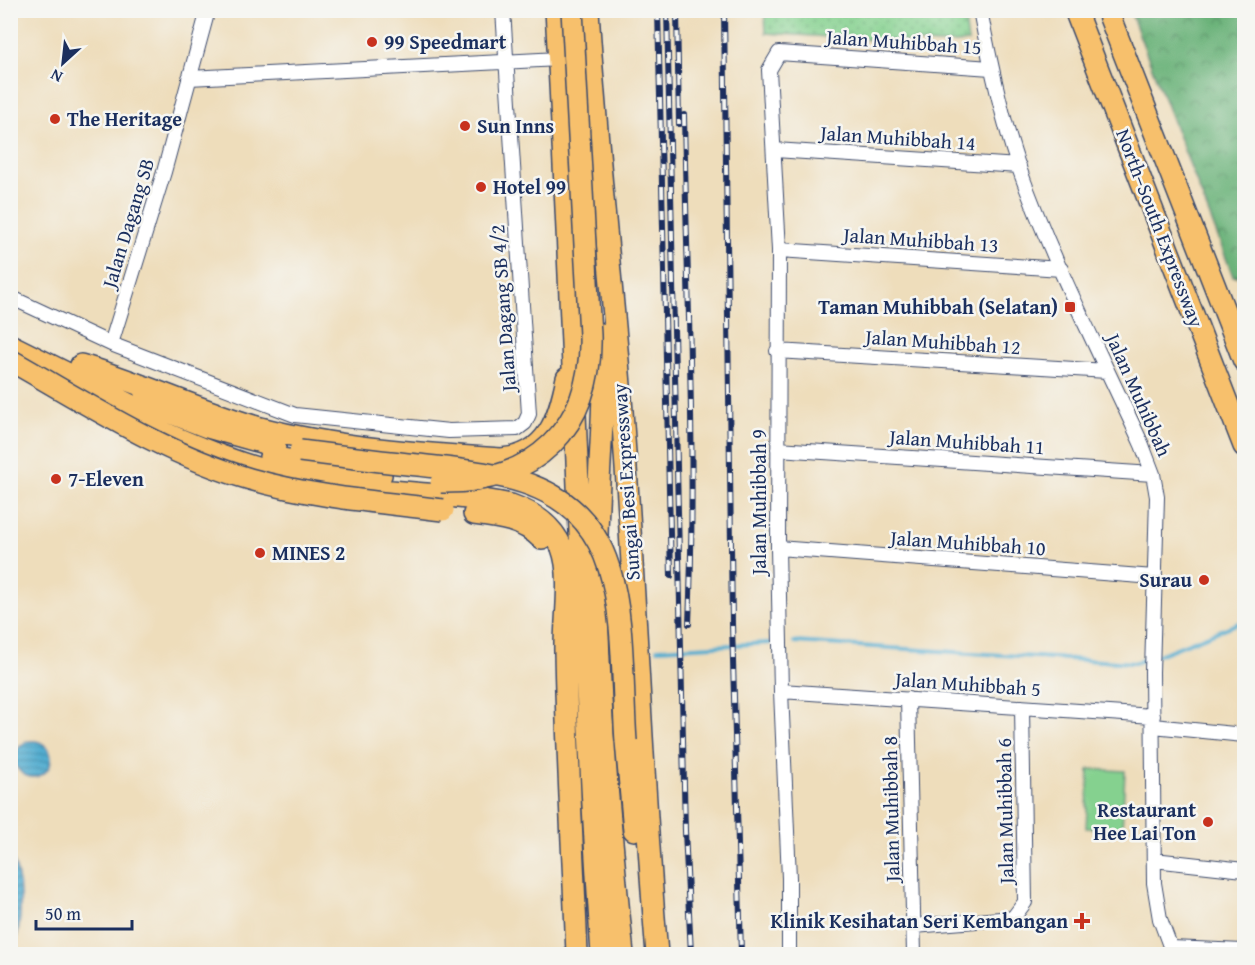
<svg xmlns="http://www.w3.org/2000/svg" width="1255" height="965" font-family="'Gentium Book Plus',serif">
<style>
.green{fill:url(#green-dots);stroke:#508076;stroke-width:1.5}
.forest{fill:url(#forest-crowns);stroke:#44716c;stroke-width:1.5}
.pitch{fill:#85d18f;stroke:#508076;stroke-width:1.5}
.water{fill:url(#water-rules);stroke:#366e97;stroke-width:1.5}
.lines{fill:none;stroke-linecap:round;stroke-linejoin:round}
.stream{stroke:#52add0;stroke-width:4}
.minor-casing{stroke:#3b496c;stroke-width:16}
.highway-casing{stroke:#3b496c;stroke-width:24}
.minor{stroke:#fff;stroke-width:14}
.highway{stroke:#f7c06c;stroke-width:21}
.rail-casing{stroke:#1b2f5e;stroke-width:6}
.rail{stroke:#f6f6f2;stroke-width:4;stroke-dasharray:11;stroke-linecap:butt}
.highway-bridge-casing{stroke:#3b496c;stroke-width:24;stroke-linecap:butt}
.highway-bridge{stroke:#f7c06c;stroke-width:21}
.poi-dot{fill:#c8321e;stroke:#f6f6f2;stroke-width:2}
.labels{text-anchor:middle;stroke-width:5;stroke-linejoin:round;paint-order:stroke}
.poi-label{font-size:20px;font-weight:bold;fill:#1b2f5e;stroke:#f6f6f2;text-anchor:start}
.street-label{font-size:20px;fill:#1b2f5e;stroke:#f6f6f2}
</style>
<defs>
<pattern id="green-dots" width="8" height="8" patternUnits="userSpaceOnUse" patternTransform="scale(1.5)"><rect width="8" height="8" fill="#85d18f"/><path d="M2 2h.1M6 6h.1" fill="none" stroke="#6caa78" stroke-width="1.8" stroke-linecap="round"/></pattern>
<pattern id="forest-crowns" width="20" height="18" patternUnits="userSpaceOnUse" patternTransform="scale(1.5)"><rect width="20" height="18" fill="#6cb37a"/><path d="M2 6a3 3 0 1 1 6 0M12 15a3 3 0 1 1 6 0" fill="none" stroke="#589267"/></pattern>
<pattern id="water-rules" width="6" height="5" patternUnits="userSpaceOnUse" patternTransform="scale(1.5)"><rect width="6" height="5" fill="#52add0"/><path d="M0 2.5h6" fill="none" stroke="#438dac"/></pattern>
</defs>
<rect width="100%" height="100%" fill="#f6f6f2"/>
<filter id="ink" filterUnits="userSpaceOnUse"><feTurbulence type="fractalNoise" baseFrequency=".0167" numOctaves="2"/><feDisplacementMap in="SourceGraphic" scale="12" xChannelSelector="R" yChannelSelector="G"/><feConvolveMatrix kernelMatrix="1 2 1 2 8 2 1 2 1" color-interpolation-filters="sRGB"/></filter>
<filter id="wash" filterUnits="userSpaceOnUse"><feTurbulence type="fractalNoise" baseFrequency=".008" numOctaves="4" result="noise"/><feDisplacementMap in="SourceGraphic" scale="24" xChannelSelector="R" yChannelSelector="G"/><feGaussianBlur stdDeviation="1.35" result="paint"/><feColorMatrix in="noise" values="0 0 0 0 0 0 0 0 0 0 0 0 0 0 0 0 0 1.4 0 .05"/><feComposite in="paint" operator="in"/></filter>
<g filter="url(#wash)">
<rect width="100%" height="100%" fill="#edb"/>
<path class="green" d="M765,11h199l4,31 -28,2 -174,-11z"/>
<path class="forest" d="M1130,11h114v266l-11,-1z"/>
<path class="pitch" d="M1089,769l36,2 -3,59 -36,-2z"/>
<path class="water" d="M15 759a18 18 0 1 1 36 0a18 18 0 1 1-36 0Z
M10,852c14,29 13,73 2,102z"/>
<g class="lines">
<path class="stream" d="M794,642l340,21 15,-5
M657,649l113,-6
M1156,656l88,-35"/>
</g>
</g>
<g filter="url(#ink)">
<g class="lines">
<g class="minor-casing">
<path id="minor" d="M980,10c10,53 21,105 38,155 34,96 82,188 124,280l11,29 4,23 -5,175 2,211 6,36 13,35
M189,78l370,-19
M775,150l244,16
M779,250l282,19
M10,297l101,47 184,71 154,16 68,-2 8,-6 4,-9 -26,-404
M111,344l53,-172 44,-162
M777,351l330,20
M778,449l375,25
M778,548l376,29
M781,691l372,25
M908,699l6,255
M1153,726l91,9
M1154,860l90,10
M914,926l99,-8 12,-16 -3,-195
M1171,948l73,3
M789,954v-76l-8,-187 -3,-143 1,-298 -10,-180 10,-17 212,15"/>
</g>
<g class="highway-casing">
<path id="highway" d="M556,10c18,315 25,630 46,944
M588,10c7,118 20,234 30,351 17,198 22,396 39,593
M1075,10l169,436
M1107,10l137,351
M602,334c4,70 -4,135 -5,204 -2,139 12,279 26,416
M10,345l140,70
M81,365c60,17 116,45 176,62 79,21 163,27 244,32 48,-3 58,-43 66,-81
M143,402l64,25 68,19
M128,417c61,27 121,54 187,65 65,11 132,10 196,23 23,8 41,20 51,43 11,29 2,73 3,104 2,101 8,202 12,302
M270,457l111,18
M474,514c25,3 50,6 68,25
M626,741l8,89"/>
</g>
<use href="#minor" class="minor"/>
<use href="#highway" class="highway"/>
<g class="rail-casing">
<path id="rail" d="M658,10l13,566
M667,10l18,821 6,123
M677,10l2,114
M724,10l8,614 9,330
M684,115c3,170 12,339 5,509"/>
</g>
<use href="#rail" class="rail"/>
<g class="highway-bridge-casing">
<path id="highway-bridge" d="M10,360c78,44 154,94 240,119 63,18 128,23 193,31
M300,451c39,5 78,10 118,14 78,9 163,12 191,103 16,50 13,120 17,173
M441,482c93,2 152,-54 149,-147l-18,-325"/>
</g>
<use href="#highway-bridge" class="highway-bridge"/>
</g>
</g>
<g class="poi-dot">
<circle cx="372" cy="42" r="6"/>
<circle cx="55" cy="119" r="6"/>
<circle cx="465" cy="126" r="6"/>
<circle cx="481" cy="187" r="6"/>
<rect x="1064" y="301" width="12" height="12" rx="3"/>
<circle cx="56" cy="479" r="6"/>
<circle cx="260" cy="553" r="6"/>
<circle cx="1204" cy="580" r="6"/>
<circle cx="1208" cy="822" r="6"/>
<path d="M1079 912h6v6h6v6h-6v6h-6v-6h-6v-6h6z"/>
</g>
<g class="labels">
<g class="poi-label">
<text x="384" y="49">99 Speedmart</text>
<text x="67" y="126">The Heritage</text>
<text x="477" y="133">Sun Inns</text>
<text x="493" y="194">Hotel 99</text>
<text x="1058" y="314" text-anchor="end">Taman Muhibbah (Selatan)</text>
<text x="68" y="486">7-Eleven</text>
<text x="272" y="560">MINES 2</text>
<text x="1192" y="587" text-anchor="end">Surau</text>
<text x="1196" y="817" text-anchor="end">Restaurant<tspan x="1196" dy="23">Hee Lai Ton</tspan></text>
<text x="1068" y="928" text-anchor="end">Klinik Kesihatan Seri Kembangan</text>
</g>
<g class="street-label">
<text transform="translate(904 42) rotate(4)" y="7">Jalan Muhibbah 15</text>
<text transform="translate(898 138) rotate(4)" y="7">Jalan Muhibbah 14</text>
<text transform="translate(128 223) rotate(-73)" y="7">Jalan Dagang SB</text>
<text transform="translate(1160 228) rotate(69)" y="7">North–South Expressway</text>
<text transform="translate(921 240) rotate(4)" y="7">Jalan Muhibbah 13</text>
<text transform="translate(503 308) rotate(-94)" y="7">Jalan Dagang SB 4/2</text>
<text transform="translate(943 342) rotate(4)" y="7">Jalan Muhibbah 12</text>
<text transform="translate(1139 395) rotate(66)" y="7">Jalan Muhibbah</text>
<text transform="translate(967 442) rotate(4)" y="7">Jalan Muhibbah 11</text>
<text transform="translate(626 482) rotate(-94)" y="7">Sungai Besi Expressway</text>
<text transform="translate(759 502) rotate(-90)" y="7">Jalan Muhibbah 9</text>
<text transform="translate(968 543) rotate(4)" y="7">Jalan Muhibbah 10</text>
<text transform="translate(968 684) rotate(4)" y="7">Jalan Muhibbah 5</text>
<text transform="translate(891 809) rotate(-91)" y="7">Jalan Muhibbah 8</text>
<text transform="translate(1005 811) rotate(-91)" y="7">Jalan Muhibbah 6</text>
</g>
</g>
<rect width="1255" height="965" fill="none" stroke="#f6f6f2" stroke-width="36"/>
<g transform="translate(63 63) rotate(207)" stroke="#f6f6f2" stroke-width="4.5" paint-order="stroke">
<path d="M0-4.5L10 22L0 15L-10 22Z" fill="#1b2f5e"/>
<text y="-9" font-size="16" font-weight="bold" text-anchor="middle" fill="#1b2f5e">N</text>
</g>
<path d="M36 920v9h96v-9" fill="none" stroke="#1b2f5e" stroke-width="3"/>
<text x="45" y="920" font-size="18" fill="#1b2f5e" stroke="#f6f6f2" stroke-width="4.5" paint-order="stroke">50 m</text>
</svg>
